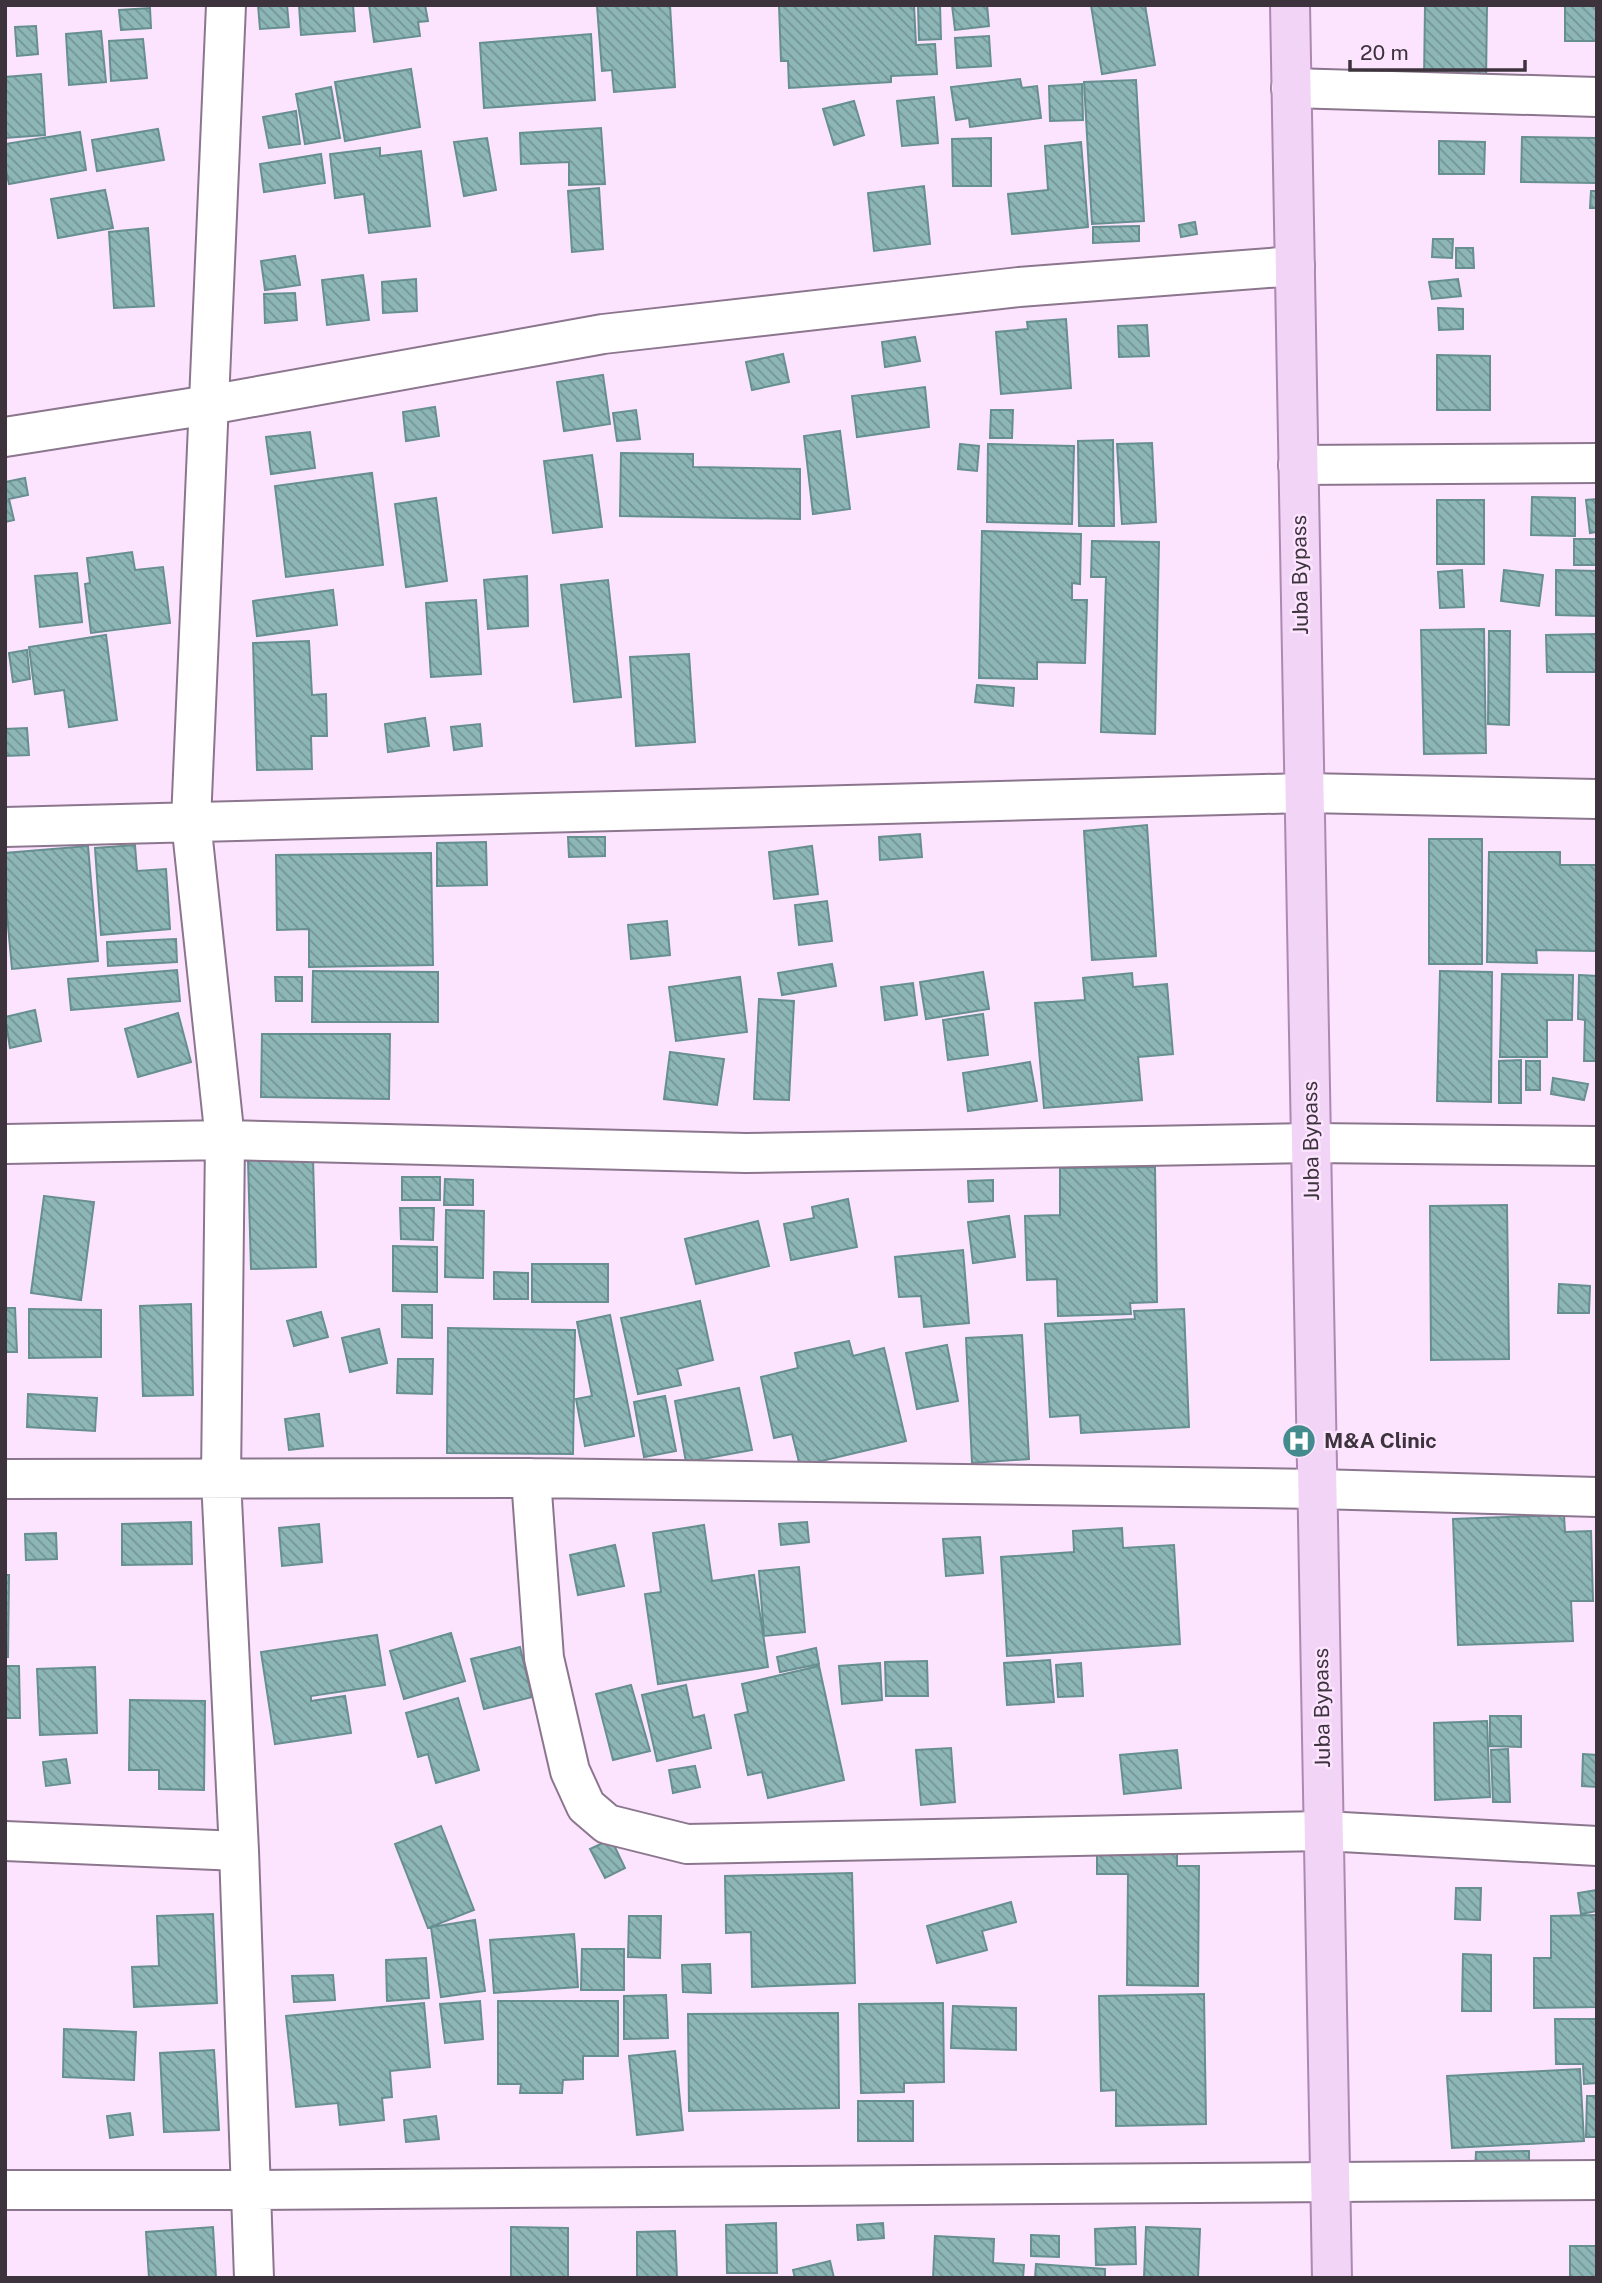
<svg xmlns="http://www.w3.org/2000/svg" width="1602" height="2283" font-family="'Public Sans',sans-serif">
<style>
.building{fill:url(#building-back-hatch);stroke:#678f90;stroke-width:2}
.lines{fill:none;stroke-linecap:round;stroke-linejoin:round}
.minor-casing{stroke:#8b768e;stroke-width:42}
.major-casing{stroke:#ad89b2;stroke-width:42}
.minor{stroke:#fff;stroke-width:38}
.major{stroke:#f2d4f7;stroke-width:38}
.labels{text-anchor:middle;stroke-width:5;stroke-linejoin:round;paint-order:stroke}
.street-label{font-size:21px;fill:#3c333d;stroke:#fce4ff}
.poi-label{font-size:21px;font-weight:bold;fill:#3c333d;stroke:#fce4ff;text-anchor:start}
</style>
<defs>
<pattern id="building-back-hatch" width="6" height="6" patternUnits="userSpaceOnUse" patternTransform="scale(1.75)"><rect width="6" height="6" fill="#8db6b7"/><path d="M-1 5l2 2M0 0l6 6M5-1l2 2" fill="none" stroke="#749596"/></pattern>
</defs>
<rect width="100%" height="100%" fill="#fce4ff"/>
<path class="building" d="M258,5h29l2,22 -29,2z
M299,5h54l2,26 -54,4z
M369,5h56l3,16 -10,1 2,14 -46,6z
M670,5l5,82 -61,5 -2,-22 -10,1 -5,-65z
M779,5h135l2,40 19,-1 2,30 -46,2v6l-102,6 -1,-27h-7z
M918,5h22l1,34 -22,1z
M952,5h35l2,21 -34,4z
M1091,5h54l10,60 -53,9z
M1425,5h62l-1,78 -62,-1z
M1565,5h32v36h-32z
M150,8l1,20 -30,2 -2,-20z
M36,26l2,28 -21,2 -2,-29z
M101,31l5,51 -37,3 -3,-51z
M591,34l4,66 -111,8 -4,-65z
M989,36l2,30 -34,2 -2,-30z
M143,39l4,39 -36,3 -2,-40z
M411,69l9,58 -75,14 -10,-59z
M41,74l4,61 -40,3v-61z
M1020,79l2,9 15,-2 4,32 -71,9 -1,-9 -13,2 -5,-33z
M1136,80l8,141 -52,3 -8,-142z
M1082,84l1,36 -33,1 -1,-35z
M331,87l9,51 -35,6 -9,-50z
M934,97l4,46 -36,3 -5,-45z
M854,101l10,34 -30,10 -11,-36z
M296,111l4,33 -31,4 -6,-31z
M601,128l4,56 -36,1v-23l-48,2 -1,-31z
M158,129l6,31 -67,11 -5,-31z
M80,132l6,38 -77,14 -4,-18v-22z
M1522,137l75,1v45l-76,-1z
M487,138l9,52 -32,6 -10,-54z
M991,138v48h-38l-1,-47z
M1439,141l46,1 -1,32h-45z
M1081,142l7,85 -76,7 -4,-40 40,-4 -3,-44z
M380,148v8l41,-5 9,75 -61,7 -5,-39 -29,4 -5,-44z
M321,154l4,29 -61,9 -4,-28z
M924,186l6,58 -56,7 -6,-58z
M599,188l4,61 -31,3 -4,-61z
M105,190l8,38 -55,10 -7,-39z
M1591,191h6v17h-7z
M1195,222l2,12 -16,3 -2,-12z
M1139,226v15l-46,2v-16z
M148,228l6,78 -40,2 -5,-76z
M1433,239h20l-1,19 -20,-1z
M1456,248h17l1,20h-18z
M295,256l5,29 -35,5 -4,-29z
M363,275l6,45 -42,5 -5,-45z
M416,279l1,32 -34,2 -1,-31z
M1458,279l3,17 -29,3 -3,-17z
M295,293l2,27 -32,3 -1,-29z
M1438,308l25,1v20l-24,1z
M1066,319l5,69 -70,6 -5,-62 32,-3 -1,-7z
M1147,325l2,31 -30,1 -1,-31z
M915,337l5,24 -35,6 -3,-25z
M783,354l6,28 -37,8 -6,-28z
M1437,355l53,1v54h-53z
M603,375l7,49 -46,7 -7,-49z
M925,387l4,40 -72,10 -5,-41z
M435,407l4,29 -33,5 -3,-29z
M636,410l4,29 -23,2 -4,-28z
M991,410h22l-1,28h-22z
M840,431l10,78 -37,5 -9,-78z
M310,432l5,36 -44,6 -5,-37z
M1113,440l1,86h-35l-1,-85z
M1152,443l4,79 -34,2 -5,-80z
M960,444l19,2 -2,25 -19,-2z
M988,444l86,2 -2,78 -85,-2z
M621,453l72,1v13l107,2v50l-180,-3z
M592,455l10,72 -49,6 -9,-72z
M372,473l11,92 -97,12 -11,-91z
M25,478l3,17 -19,4 5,21 -9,2v-40z
M1532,497l43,1v38l-44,-1z
M436,498l11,83 -41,6 -11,-83z
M1597,499v33l-7,1 -4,-33z
M1437,500h47v64h-47z
M982,531l99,3 -1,50 -8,-1v17h15l-2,63 -48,-1v17l-58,-1z
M1574,539h22v26h-22z
M1092,541l67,1 -4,192 -54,-2 5,-155h-15z
M132,552l3,18 28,-3 7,56 -79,10 -6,-49 5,-1 -3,-25z
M1462,570l2,37 -24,1 -2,-36z
M1504,570l39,5 -4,31 -38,-5z
M1556,570l41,1v45l-41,-1z
M77,573l5,49 -42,5 -5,-51z
M527,576l1,50 -40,3 -4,-49z
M608,580l13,117 -47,5 -13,-117z
M333,590l4,35 -80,11 -4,-35z
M476,600l5,74 -50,3 -5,-74z
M1484,629l2,124 -62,1 -3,-124z
M1489,631h21l-1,94 -21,-1z
M1597,634v38h-50l-1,-37z
M106,635l11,85 -48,7 -5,-37 -29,4 -6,-47z
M309,641l3,54 14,-1 1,42h-16l1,33 -55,1 -4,-127z
M27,650l3,29 -17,3 -4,-29z
M689,654l6,88 -59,4 -6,-89z
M977,685l37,3 -1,18 -38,-4z
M425,718l4,28 -41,6 -3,-28z
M480,724l2,22 -28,4 -3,-23z
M27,728l2,27 -24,1v-27z
M1147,825l9,131 -64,4 -8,-129z
M920,834l2,23 -42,3 -1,-23z
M568,837h37v19l-36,1z
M1429,839h53v125h-53z
M486,842l1,43 -50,1v-43z
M135,845l2,26 29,-2 4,60 -69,6 -6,-87z
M88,846l10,115 -86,8 -7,-76v-40z
M812,846l6,48 -44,5 -5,-47z
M1489,852h71v13h37v86l-61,-1 1,13 -50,-1z
M431,853l2,112 -124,2v-38l-32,1 -1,-75z
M827,901l5,40 -33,4 -4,-40z
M667,921l3,34 -39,4 -3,-34z
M176,939l1,23 -69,4 -1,-24z
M832,964l4,22 -54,9 -4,-22z
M177,970l3,31 -109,9 -3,-31z
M313,971l125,1v50h-126z
M1440,971l52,1 -1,130 -54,-1z
M983,972l6,37 -63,10 -6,-37z
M1132,973l1,14 34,-3 6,70 -35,3 4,43 -98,8 -9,-105 50,-3 -2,-22z
M1502,974l71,1 -1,45h-25v37h-47z
M1579,975l18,1v85h-13l1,-41 -7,-1z
M275,977h27v24h-26z
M740,977l7,55 -71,9 -7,-54z
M913,983l4,32 -32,5 -4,-33z
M759,999l35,2 -5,99 -35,-1z
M35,1010l6,31 -31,7 -5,-31z
M178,1013l13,49 -53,15 -13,-48z
M983,1014l5,41 -40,5 -5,-40z
M262,1034h128l-1,65 -128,-2z
M670,1052l54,7 -7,46 -53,-6z
M1521,1060v43h-22v-42z
M1526,1061h14v29h-14z
M1030,1062l7,39 -69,10 -5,-38z
M1553,1078l35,6 -4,16 -33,-6z
M313,1159l3,108 -65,2 -3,-109z
M1155,1167l2,135 -27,1 1,11 -73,2 -1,-37 -30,1 -2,-64 35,-1v-47z
M402,1177h38v23h-38z
M445,1179l28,1v25h-29z
M993,1180v21l-24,1 -1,-21z
M44,1196l50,6 -13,98 -50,-7z
M1596,1196h1v81h-1z
M848,1199l9,48 -66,13 -7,-36 30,-6 -2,-11z
M1507,1205l2,154 -78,1 -1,-154z
M400,1208h34l-1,32 -32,-1z
M446,1210l38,1 -1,67 -38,-1z
M1009,1216l6,41 -42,6 -5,-41z
M758,1221l11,45 -73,18 -11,-45z
M393,1246l44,1v45l-44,-1z
M963,1250l6,73 -45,4 -3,-31 -22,1 -4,-40z
M532,1264h76v38h-76z
M494,1272l34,1v26h-34z
M1559,1284l31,2 -1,27h-31z
M700,1301l13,59 -36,9 4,16 -43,9 -17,-76z
M191,1304l2,91 -50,1 -3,-90z
M402,1305h30v33l-30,-1z
M5,1308h10l2,44h-12z
M29,1309l72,1v47l-72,1z
M1184,1309l5,118 -108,6 -1,-18 -30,2 -5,-93 90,-5 -1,-8z
M321,1312l7,25 -34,9 -7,-25z
M610,1315l24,121 -49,10 -9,-47 16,-3 -15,-74z
M448,1328l127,2 -2,124 -126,-1z
M379,1329l8,34 -37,9 -8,-34z
M1022,1335l7,124 -57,4 -6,-125z
M849,1341l4,15 31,-8 22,93 -106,25 -8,-32 -18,4 -13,-61 37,-9 -3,-15z
M947,1345l11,56 -41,8 -11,-56z
M398,1359h35l-1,35 -35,-1z
M739,1388l13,62 -66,12 -11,-61z
M28,1394l69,4 -2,33 -68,-4z
M665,1396l11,55 -32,6 -10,-55z
M319,1414l4,32 -34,4 -4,-31z
M1564,1515l1,17 26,-1 2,70h-22l2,40 -115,4 -5,-126z
M191,1522l1,42 -70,1v-41z
M807,1522l2,20 -28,3 -2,-21z
M319,1524l3,38 -40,4 -3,-38z
M704,1525l8,56 42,-6 14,92 -110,17 -13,-90 16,-2 -8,-59z
M1122,1528l1,20 51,-3 6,99 -173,12 -6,-99 73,-5 -1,-21z
M56,1533l1,26 -31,1 -1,-26z
M980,1537l3,36 -37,3 -3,-37z
M615,1545l9,41 -46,9 -8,-40z
M799,1567l6,65 -41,4 -5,-65z
M5,1575h4l-1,82h-3z
M451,1633l14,48 -61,18 -14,-48z
M377,1635l8,50 -74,11v5l34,-5 6,37 -76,11 -14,-92z
M520,1647l12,50 -48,12 -13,-50z
M816,1648l3,16 -39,8 -3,-15z
M1050,1660l4,42 -47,3 -3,-42z
M927,1661l1,35h-42l-1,-34z
M880,1663l2,37 -40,4 -3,-38z
M1081,1663l2,33 -25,1 -2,-32z
M5,1666h14l1,52h-15z
M819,1666l25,114 -76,18 -6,-26 -14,3 -13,-60 13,-3 -6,-28z
M95,1667l2,66 -57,2 -3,-66z
M631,1685l19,66 -37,9 -17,-66z
M686,1685l7,33 11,-3 7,33 -54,13 -15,-66z
M458,1698l21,72 -43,13 -8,-29 -10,3 -12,-44z
M130,1700l75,1 -1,89 -45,-1v-19h-30z
M1490,1716h31v31l-31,-1z
M1487,1721l3,76 -55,3 -1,-77z
M951,1748l4,54 -34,3 -5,-55z
M1508,1749l2,53h-17l-2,-52z
M1177,1750l4,38 -57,6 -4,-39z
M1583,1754l14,1v32l-15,-1z
M66,1759l4,24 -24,3 -3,-24z
M695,1766l5,21 -27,6 -4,-23z
M441,1826l33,84 -46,18 -33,-84z
M611,1839l14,29 -20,10 -15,-29z
M1097,1844h80v22h22l-1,120 -71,-1 1,-111h-31z
M852,1873l3,110 -103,4 -1,-55 -25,1 -1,-57z
M1456,1888h25l-1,32 -25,-1z
M1597,1890v21l-16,3 -3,-21z
M1011,1902l5,20 -34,9 5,19 -50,13 -10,-37z
M213,1914l4,89 -83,4 -2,-40 27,-1 -2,-50z
M1597,1915v92l-63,1v-50h17v-42z
M629,1916h32l-1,42 -32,-1z
M475,1920l10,71 -44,6 -10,-70z
M574,1934l4,53 -84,6 -4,-53z
M582,1949h42v41h-43z
M1463,1954l28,1v56h-29z
M426,1958l3,40 -42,3 -1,-41z
M710,1964l1,29 -28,-1 -1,-27z
M333,1975l2,25 -41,2 -2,-26z
M1204,1994l2,130 -90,2v-36l-15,1 -2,-95z
M666,1995l2,43 -44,1v-43z
M480,2001l3,38 -38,4 -5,-39z
M498,2001h120v55h-35v23l-20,1 -1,13h-42l1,-9h-23z
M424,2003l6,64 -40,4 2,26 -10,1 2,22 -44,5 -2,-22 -42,4 -10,-91z
M943,2003l1,79 -40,1v9l-43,1 -2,-89z
M953,2006l63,2v42l-65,-2z
M838,2013l1,95 -150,3 -1,-97z
M1555,2019h42v64l-13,1 -1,-20h-27z
M64,2029l72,3 -2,48 -71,-3z
M214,2050l5,80 -55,2 -4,-79z
M675,2051l8,79 -46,5 -8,-79z
M1580,2069l4,72 -132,7 -5,-72z
M1587,2096h10v41h-11z
M858,2101h55v40h-55z
M130,2113l3,22 -23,3 -3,-22z
M436,2116l3,23 -33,3 -2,-22z
M1529,2151v21h-54l1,-20z
M776,2223l1,50h-50l-1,-48z
M883,2223l1,15 -26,2 -1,-15z
M213,2227l3,51h-67l-3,-46z
M511,2227l57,1v50h-57z
M1135,2227l1,37 -40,1 -1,-36z
M1146,2227l54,2 -2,49h-54z
M675,2231l2,47h-40v-46z
M1031,2235l28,1v21l-28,-1z
M935,2236l59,3 -1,24 31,2 -1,13h-90z
M1570,2246h27v32h-27z
M830,2261l4,17h-39l-2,-8z
M1036,2264l69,5v9h-70z"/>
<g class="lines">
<g class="minor-casing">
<path id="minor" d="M226,5l-35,816 34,319 -4,339 18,372 15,427
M1291,88l306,9
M5,437l204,-32 394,-71 416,-47 276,-21
M1298,465l299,-2
M5,827l1300,-34 292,6
M5,1144l220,-4 521,13 565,-10 286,3
M531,1478l13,180 26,113 16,35 21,18 80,20 637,-13 273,15
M5,1479l526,-1 787,11 279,8
M5,1841l234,10
M5,2190h246l1346,-10"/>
</g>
<g class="major-casing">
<path id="major" d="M1290,5l42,2273"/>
</g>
<use href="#minor" class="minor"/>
<use href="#major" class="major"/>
</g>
<defs>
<g id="hospital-disc" transform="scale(1.75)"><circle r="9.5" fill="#438b8d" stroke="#fce4ff"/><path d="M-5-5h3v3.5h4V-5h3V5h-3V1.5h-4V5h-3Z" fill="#fff"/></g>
</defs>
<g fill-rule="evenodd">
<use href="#hospital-disc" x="1299" y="1441"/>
</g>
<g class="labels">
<g class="street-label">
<text transform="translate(1300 575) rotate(-91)" y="7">Juba Bypass</text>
<text transform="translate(1311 1141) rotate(-91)" y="7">Juba Bypass</text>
<text transform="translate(1322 1708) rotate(-91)" y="7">Juba Bypass</text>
</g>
<g class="poi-label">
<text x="1324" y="1448">M&amp;A Clinic</text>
</g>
</g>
<rect width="1602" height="2283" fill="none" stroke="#3c333d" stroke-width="14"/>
<path d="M1350 60v10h175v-10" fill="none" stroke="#3c333d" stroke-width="3.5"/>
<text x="1360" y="60" font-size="21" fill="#3c333d" stroke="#fce4ff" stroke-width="5" paint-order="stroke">20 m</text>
</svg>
